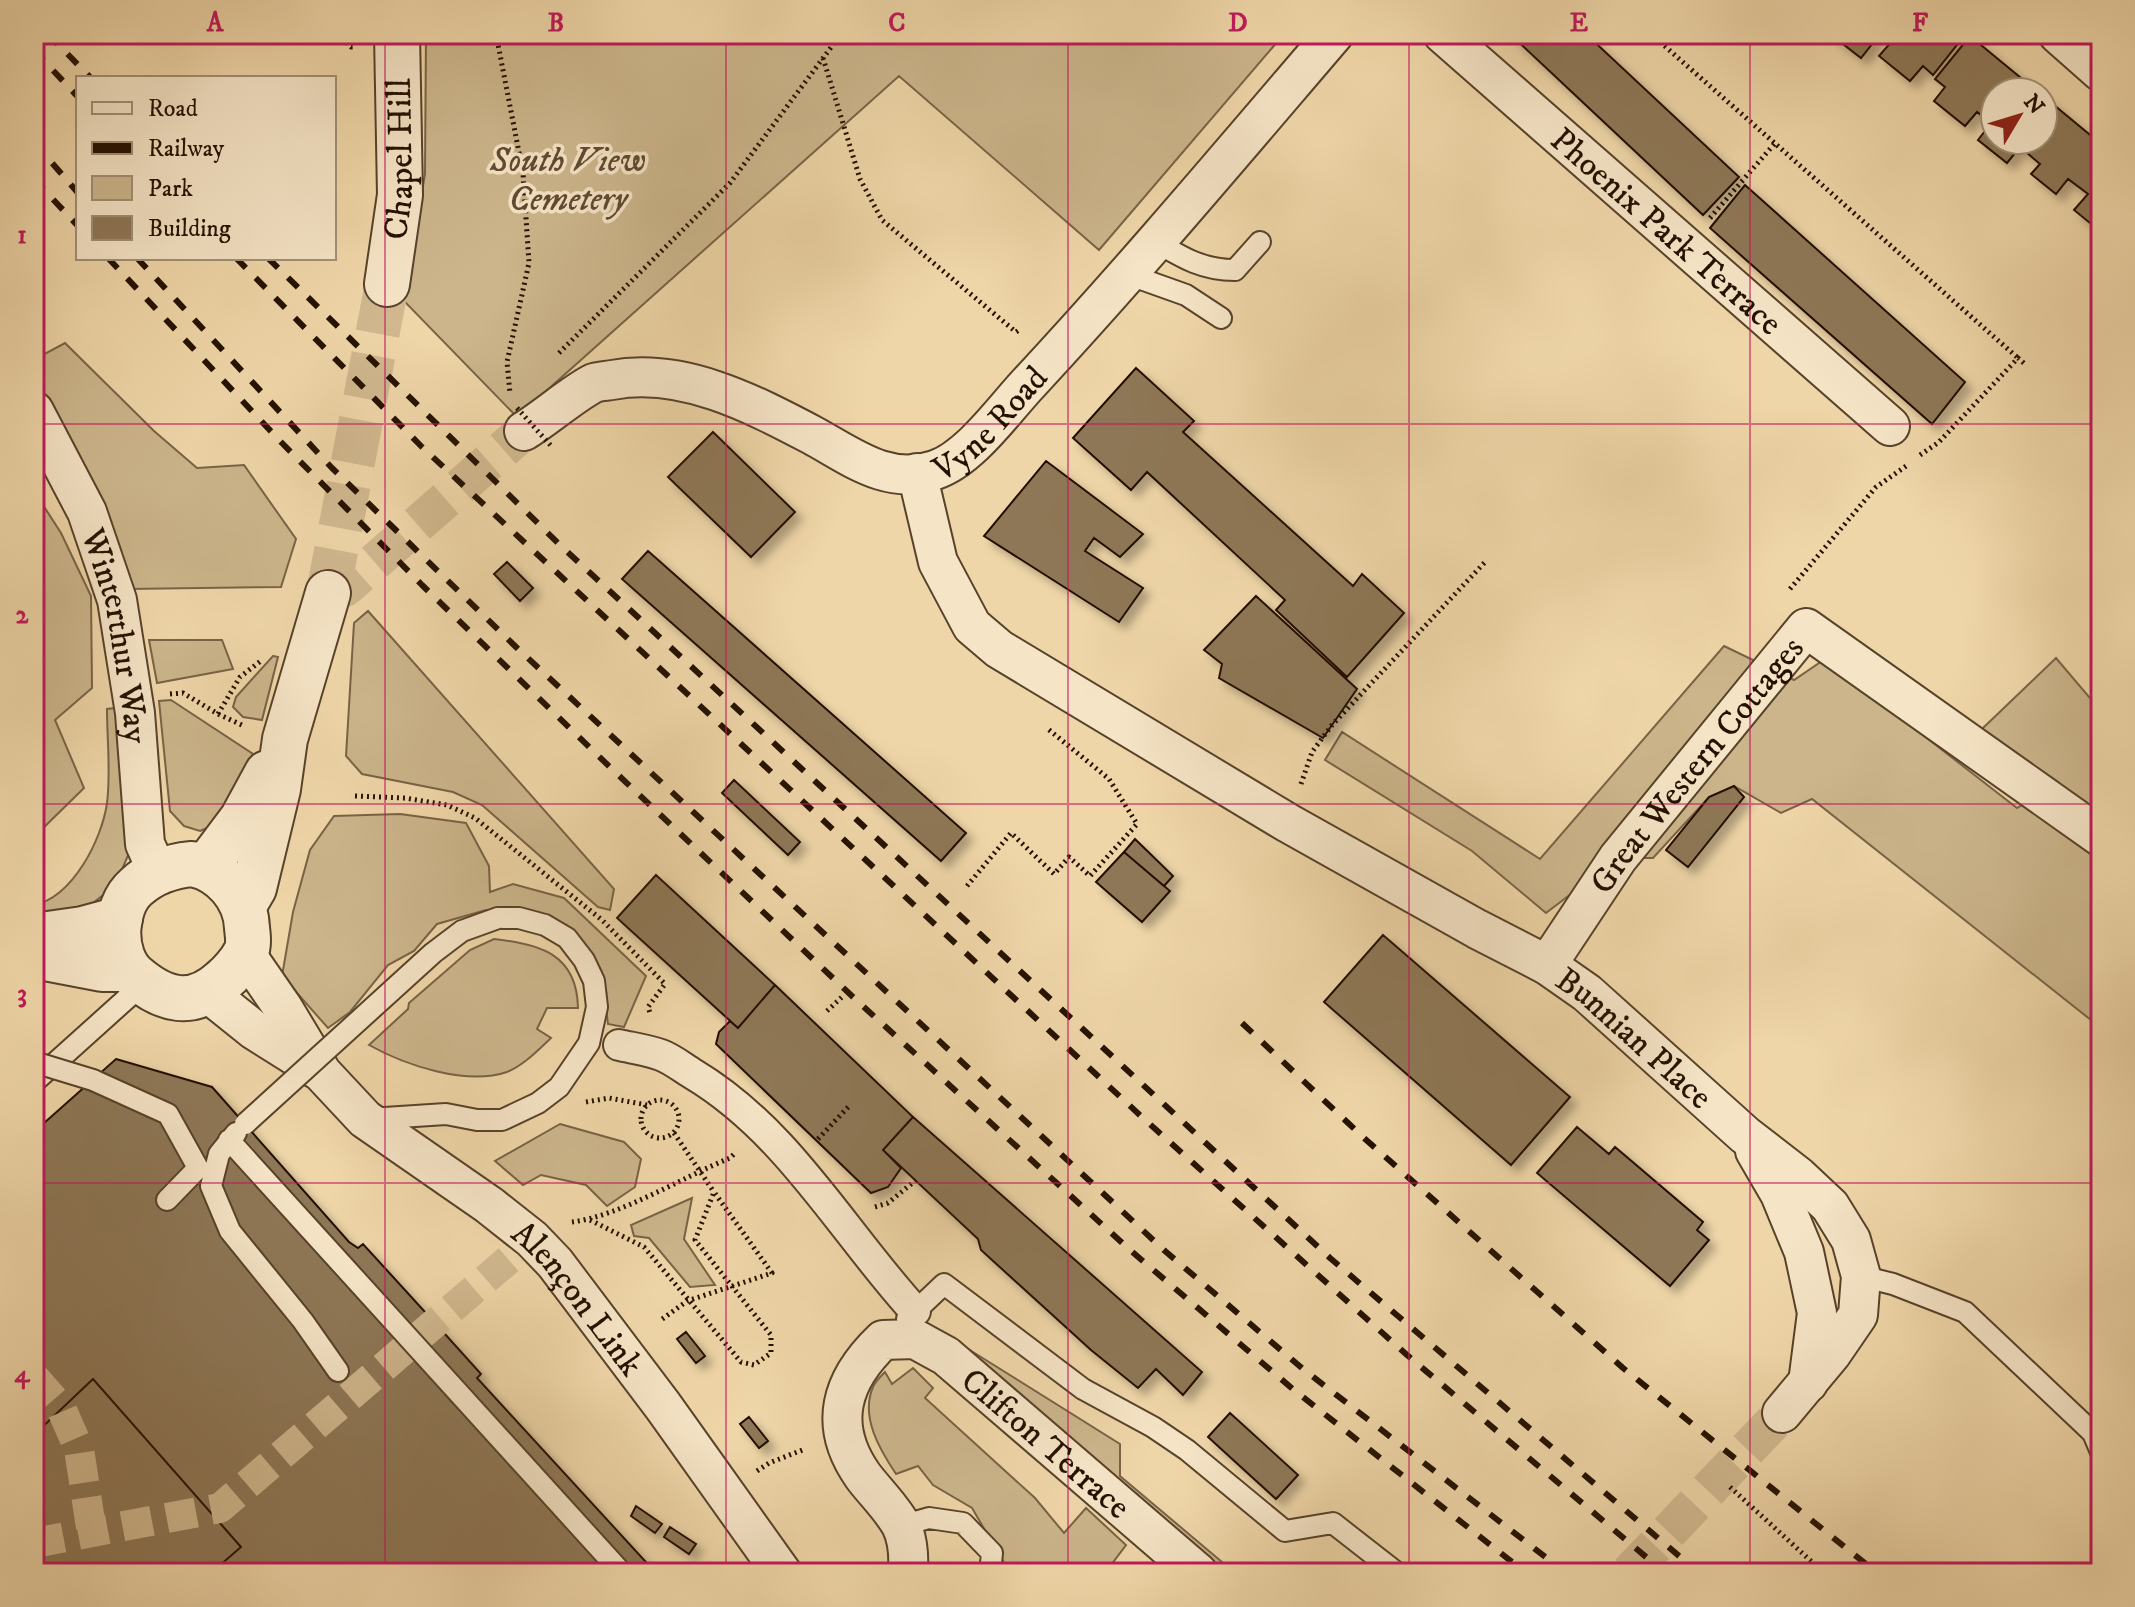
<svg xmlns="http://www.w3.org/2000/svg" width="2135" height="1607" font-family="'IM FELL DW Pica',serif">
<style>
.green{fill:#ccb58b;stroke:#786346;stroke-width:2}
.building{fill:#8e7757;stroke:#241100;stroke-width:2;filter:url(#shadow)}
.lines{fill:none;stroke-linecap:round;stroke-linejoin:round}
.pedestrian-tunnel{stroke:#d1b88f;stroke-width:30;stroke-dasharray:30 15;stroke-linecap:butt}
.minor-tunnel{stroke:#d1b88f;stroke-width:38;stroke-dasharray:38 19;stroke-linecap:butt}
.tertiary-tunnel{stroke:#d1b88f;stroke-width:44;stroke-dasharray:44 22;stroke-linecap:butt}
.service-casing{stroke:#57422a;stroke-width:24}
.pedestrian-casing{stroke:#57422a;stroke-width:34}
.minor-casing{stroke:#57422a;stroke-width:42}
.tertiary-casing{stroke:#57422a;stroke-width:48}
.path{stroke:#241100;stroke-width:5;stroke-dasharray:2 4;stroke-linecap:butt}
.service{stroke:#f5e4c6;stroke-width:20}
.pedestrian{stroke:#f5e4c6;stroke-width:30}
.minor{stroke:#f5e4c6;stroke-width:38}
.tertiary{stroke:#f5e4c6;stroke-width:44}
.rail{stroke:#241100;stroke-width:6;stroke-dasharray:14 14;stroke-linecap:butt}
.service-bridge-casing{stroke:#57422a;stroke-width:24;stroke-linecap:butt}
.path-bridge{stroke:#241100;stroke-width:5;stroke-dasharray:2 4;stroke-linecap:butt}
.service-bridge{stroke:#f5e4c6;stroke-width:20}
.grid{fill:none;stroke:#c2185b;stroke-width:2;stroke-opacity:0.55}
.labels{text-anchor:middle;stroke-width:7;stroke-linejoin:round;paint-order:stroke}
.street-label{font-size:34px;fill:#241100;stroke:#f5e4c6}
.park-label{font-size:34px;font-style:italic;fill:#5f4a31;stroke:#f5e4c6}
.neatline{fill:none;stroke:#c2185b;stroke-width:3}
.grid-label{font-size:26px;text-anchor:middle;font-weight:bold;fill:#c2185b}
</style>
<defs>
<filter id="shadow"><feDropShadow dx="7" dy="7" stdDeviation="4" flood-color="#0004"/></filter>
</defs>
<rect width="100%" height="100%" fill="#efd6a8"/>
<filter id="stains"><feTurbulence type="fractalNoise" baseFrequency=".0025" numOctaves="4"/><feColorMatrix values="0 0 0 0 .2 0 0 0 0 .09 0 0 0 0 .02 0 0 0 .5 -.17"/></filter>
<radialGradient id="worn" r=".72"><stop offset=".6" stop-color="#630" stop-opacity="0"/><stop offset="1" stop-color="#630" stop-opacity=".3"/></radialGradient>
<path class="green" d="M426,34h858l-185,216 -200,-174 -382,341 -113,-116 21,-127z
M65,343l89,88 43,37 47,-3 52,74 -15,48 -153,2 -94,-189 1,-41z
M34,491l27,42 30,63 1,92 -37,32 29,68 -50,49z
M368,611l246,278 -4,21 -12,-3 -116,-102 -29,-13 -91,-18 -16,-18 8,-133z
M149,640h73l11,29 -76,14z
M1724,646l70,34 31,-21 192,149 41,-26 -76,-53 74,-71 45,53v317l-289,-229 -31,14 -47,-27 -25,11 -56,61h-35l-72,55 -74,-62 -147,-91 17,-28 198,127z
M273,656l5,1 -16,63 -19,-3 -10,-10 3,-10z
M171,700l82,54c-14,36 -14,62 -53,77l-16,-5 -14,-15 -11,-110z
M115,708l14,145 -14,33 -30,23 -33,6 -18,-3v-7c39,-8 68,-66 73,-102 4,-30 0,-63 0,-94z
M400,814l66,9 23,43 1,26 23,-8 51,14 82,78 -22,51 -16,-3 -5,-38 -35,-57 -82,-19 -49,14 -23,27 -26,14 -38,47 -22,16 -46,-52 11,-64 17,-62 24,-34z
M494,939c46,5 83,15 84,69h-31l-10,21 14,9c-13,12 -27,27 -44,34 -41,14 -102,-7 -138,-27l39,-36 1,-6 61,-53z
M560,1124l64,18 17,17 -6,28 -28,19 -21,-21 -45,-10 -18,10 -28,-24z
M692,1198l-8,41 31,46 -25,2 -41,-49 -15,-2 -3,-11z
M965,1347l155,97v32l115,97h-22l-257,-220z
M913,1368l20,20 -8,10 110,100 29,35 22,-25 40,37 -21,28h-95l-38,-65 -39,-23 -15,-19 -22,8c-16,-24 -36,-57 -23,-87 2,-5 8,-11 12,-15l7,12z"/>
<path class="building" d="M1510,34h76l153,143 -36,38z
M1830,34h50l-19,24z
M1885,34h77l2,2 -31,39 -10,-9 -13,15 -31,-25 14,-16z
M1970,36l68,56h-43v48h48v-44l58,48v88l-27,-22 14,-16 -20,-15 -12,15 -25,-20 9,-10 -20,-17 -13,16 -29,-23 13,-17 -14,-11 -12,14 -31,-25 11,-14 -10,-8z
M1745,185l220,197 -33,42 -222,-196z
M1136,368l58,53 -11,11 170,154 9,-12 42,39 -57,64 -71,-67 9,-10 -138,-128 -16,18 -58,-52z
M713,432l82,80 -44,45 -83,-80z
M1046,461l97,73 -23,23 -26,-19 -9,13 58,37 -24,34 -135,-86z
M648,551l318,282 -25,28 -319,-282z
M507,562l26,26 -13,13 -26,-27z
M1256,596l101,93 -34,49 -104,-60 3,-14 -18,-14z
M734,780l66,62 -12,13 -66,-62z
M1734,786l10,11 -56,70 -22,-17 43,-53z
M1135,839l38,37 -9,10 -40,-34z
M1124,852l46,39 -28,31 -46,-40z
M656,875l119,110 -37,43 -121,-110z
M1383,935l187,162 -59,68 -187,-163z
M775,985l138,132 -30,33 18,18 -13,19 -17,6 -155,-149 3,-12 11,-11 8,7z
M116,1059l96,28 137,155 9,6 5,-4 72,79 46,51 -4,4 179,195h-445l30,-26 -148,-168 -59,56v-303z
M116,1059l96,28 137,155 9,6 5,-4 72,79 46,51 -4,4 179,195h-622v-441z
M913,1117l289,255 -19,23 -27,-26 -18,19 -47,-38 -110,-100 -3,-11 -95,-89z
M1577,1127l32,27 6,-7 88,75 -6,8 12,10 -39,46 -133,-113z
M686,1332l19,24 -9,7 -19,-24z
M1230,1413l68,62 -22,24 -68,-62z
M749,1417l19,24 -9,7 -19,-24z
M636,1506l26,18 -7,9 -24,-17z
M670,1527l26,17 -7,10 -25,-17z"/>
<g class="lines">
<path class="pedestrian-tunnel" d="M34,1377l27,31 18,41 13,85
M34,1543l186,-35 294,-253"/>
<path class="minor-tunnel" d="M328,593l17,-5 179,-157
M1629,1573l153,-160"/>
<path class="tertiary-tunnel" d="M328,593l59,-309"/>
<g class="service-casing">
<path id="service" d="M1156,242c27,16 47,28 79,28l25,-28
M1127,274l59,21 35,23
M93,1080l75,34 30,54 -31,32
M34,1082l110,-99
M369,1119l77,-5 31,6h25l36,-17 21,-16 30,-44 8,-36 -3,-26 -10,-21 -17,-22 -22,-13 -26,-7h-21
M236,1133l-17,21 -8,32 19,45 73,90 35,50
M229,1140l393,433
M1861,1276l32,8 72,28 128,121 8,19
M907,1319l37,-35 139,105 70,38 34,23 98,81 48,-8 64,50
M901,1526l28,-8 34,5 29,30 -2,20"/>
</g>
<g class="pedestrian-casing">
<path id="pedestrian" d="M619,1045c13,3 28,5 42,10 11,4 22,13 32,19 95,57 149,157 222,237"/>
</g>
<g class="minor-casing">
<g id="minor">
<path id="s1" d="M1443,34l447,392"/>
<path d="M2058,34l43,38"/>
<path id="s2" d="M34,411l53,101 30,88 18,113 10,131 13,29"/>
<path id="s3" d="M524,431c20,-12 51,-39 70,-48 5,-2 13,-2 18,-3 70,-13 139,23 200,55 39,21 75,51 123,35 34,-11 68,-59 92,-85 106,-114 206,-233 307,-351"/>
<path id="s4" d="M917,473l21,89 34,64 27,23 289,174 189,106 70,36 40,28 158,142 53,41 32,30 21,34 10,36 -3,39 -26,38 -50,60"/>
<path id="s5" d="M245,953l38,55 39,65 43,46 124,86 43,34 23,24 108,143 119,167"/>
<path id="s6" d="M1547,965l71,-107 188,-230 295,209"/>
<path d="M208,993l46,37 62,39"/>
<path d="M1755,1151l25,43 24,58 13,61 -9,70"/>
<path id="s7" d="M908,1573c1,-16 0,-34 -7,-48 -10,-18 -26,-33 -38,-49 -36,-51 -22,-96 20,-136l32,-1 31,17 252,217"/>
</g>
</g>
<g class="tertiary-casing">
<g id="tertiary">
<path id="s8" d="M387,284l13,-89 -3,-161"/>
<path d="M192,864c30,6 54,33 55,64 1,8 2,17 -1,24 -5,10 -15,22 -24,29 -30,27 -58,20 -87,-5 -23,-20 -22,-69 1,-89 15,-14 35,-21 56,-23z"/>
<path d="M206,867l36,-48 25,-46"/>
<path d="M244,905l10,-17 24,-99 7,-50 43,-146"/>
<path d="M34,936l49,-7 37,-10"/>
<path d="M34,956l68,13h26"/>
</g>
</g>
<path class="path" d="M338,34l13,13h4
M496,34l27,139 6,90 -22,99 3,31
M1651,34l367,324
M823,58l37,121 22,41 134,112 3,-2
M1710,218l66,-76
M559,353l171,-170 111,-149
M1920,455l19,-13 79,-84 8,7
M1790,589l86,-102 33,-23
M170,694l13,-1 35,21 26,12
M218,714l22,-37 22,-17
M1301,784l11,-32 20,-27 154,-164
M355,796l50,2 42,7 28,13 127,102 63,64 -17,23 2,6
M967,886l44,-53 43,41 15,-17 21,19 47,-52 -28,-45 -61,-50
M827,1011l16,-15
M641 1119a19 19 0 1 1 38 0a19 19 0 1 1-38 0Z
M586,1102l23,-4 38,7
M674,1133l40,59
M818,1139l32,-34
M875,1207l13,-4 28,-23
M590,1220l54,27 97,115 13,3 17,-12v-18l-76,-95 19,-48 58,81 -85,28 -26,19
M572,1222c48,-6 111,-45 158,-64l5,-5
M757,1471l12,-8 36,-14
M1730,1487l94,86"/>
<use href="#service" class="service"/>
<use href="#pedestrian" class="pedestrian"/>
<use href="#minor" class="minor"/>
<use href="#tertiary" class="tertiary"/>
<path class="rail" d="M48,34l43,44
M34,50l44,47
M34,142l44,51
M34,179l44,47
M108,258l173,184 141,143 191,185 240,227 277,253 164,140 232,183
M137,258l195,210 184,179 649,604 138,118 263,204
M236,258l186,189 721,671 264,237 258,218
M268,258l292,287 770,713 369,315
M1242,1023l122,115 259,230 254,205"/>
<g class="service-bridge-casing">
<path id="service-bridge" d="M34,1062l59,18
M245,1124l188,-171 29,-22 36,-13"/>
</g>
<path class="path-bridge" d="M517,408l36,40"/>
<use href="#service-bridge" class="service-bridge"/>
</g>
<path class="grid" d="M385,34v1539M726,34v1539M1068,34v1539M1409,34v1539M1750,34v1539M34,424h2067M34,804h2067M34,1183h2067"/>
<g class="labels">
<g class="street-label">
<text dy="12" stroke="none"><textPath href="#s8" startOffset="126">Chapel Hill</textPath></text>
<text dy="12" stroke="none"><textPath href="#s1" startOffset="298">Phoenix Park Terrace</textPath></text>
<text dy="12" stroke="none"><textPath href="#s3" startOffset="520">Vyne Road</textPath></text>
<text dy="12" stroke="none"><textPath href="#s2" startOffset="242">Winterthur Way</textPath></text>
<text dy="12" stroke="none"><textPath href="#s6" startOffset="250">Great Western Cottages</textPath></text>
<text dy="12" stroke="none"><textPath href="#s4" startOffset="946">Bunnian Place</textPath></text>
<text dy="12" stroke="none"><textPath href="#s5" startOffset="486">Alençon Link</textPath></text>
<text dy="12" stroke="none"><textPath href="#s7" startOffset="464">Clifton Terrace</textPath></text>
</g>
<g class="park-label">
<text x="568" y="171">South View<tspan x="568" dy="39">Cemetery</tspan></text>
</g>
</g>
<rect width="2135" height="1607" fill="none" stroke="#efd6a8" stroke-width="88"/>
<rect x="76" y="76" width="260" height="184" fill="#f5e4c6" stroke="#a19077" stroke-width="2"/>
<rect x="92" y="102" width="40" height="12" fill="#f5e4c6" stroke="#a19077" stroke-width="2"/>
<text x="148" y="116" font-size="24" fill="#241100">Road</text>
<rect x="92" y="142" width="40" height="12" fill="#241100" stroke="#a19077" stroke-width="2"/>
<text x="148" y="156" font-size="24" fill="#241100">Railway</text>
<rect x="92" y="176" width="40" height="24" fill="#ccb58b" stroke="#a19077" stroke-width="2"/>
<text x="148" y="196" font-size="24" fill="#241100">Park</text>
<rect x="92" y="216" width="40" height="24" fill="#8e7757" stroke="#a19077" stroke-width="2"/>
<text x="148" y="236" font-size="24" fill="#241100">Building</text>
<g transform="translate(2019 116) rotate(52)"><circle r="38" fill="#f5e4c6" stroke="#a19077" stroke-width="2"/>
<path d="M0-6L14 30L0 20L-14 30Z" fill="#8f2418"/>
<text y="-12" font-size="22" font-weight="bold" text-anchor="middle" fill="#241100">N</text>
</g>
<rect x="44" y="44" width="2047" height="1519" class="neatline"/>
<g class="grid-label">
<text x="215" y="31">A</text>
<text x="556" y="31">B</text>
<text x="897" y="31">C</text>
<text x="1238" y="31">D</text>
<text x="1579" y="31">E</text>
<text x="1920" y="31">F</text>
<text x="22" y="243">1</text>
<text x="22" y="623">2</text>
<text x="22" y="1002">3</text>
<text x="22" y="1382">4</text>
</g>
<rect width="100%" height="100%" filter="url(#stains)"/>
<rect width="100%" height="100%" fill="url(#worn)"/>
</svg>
